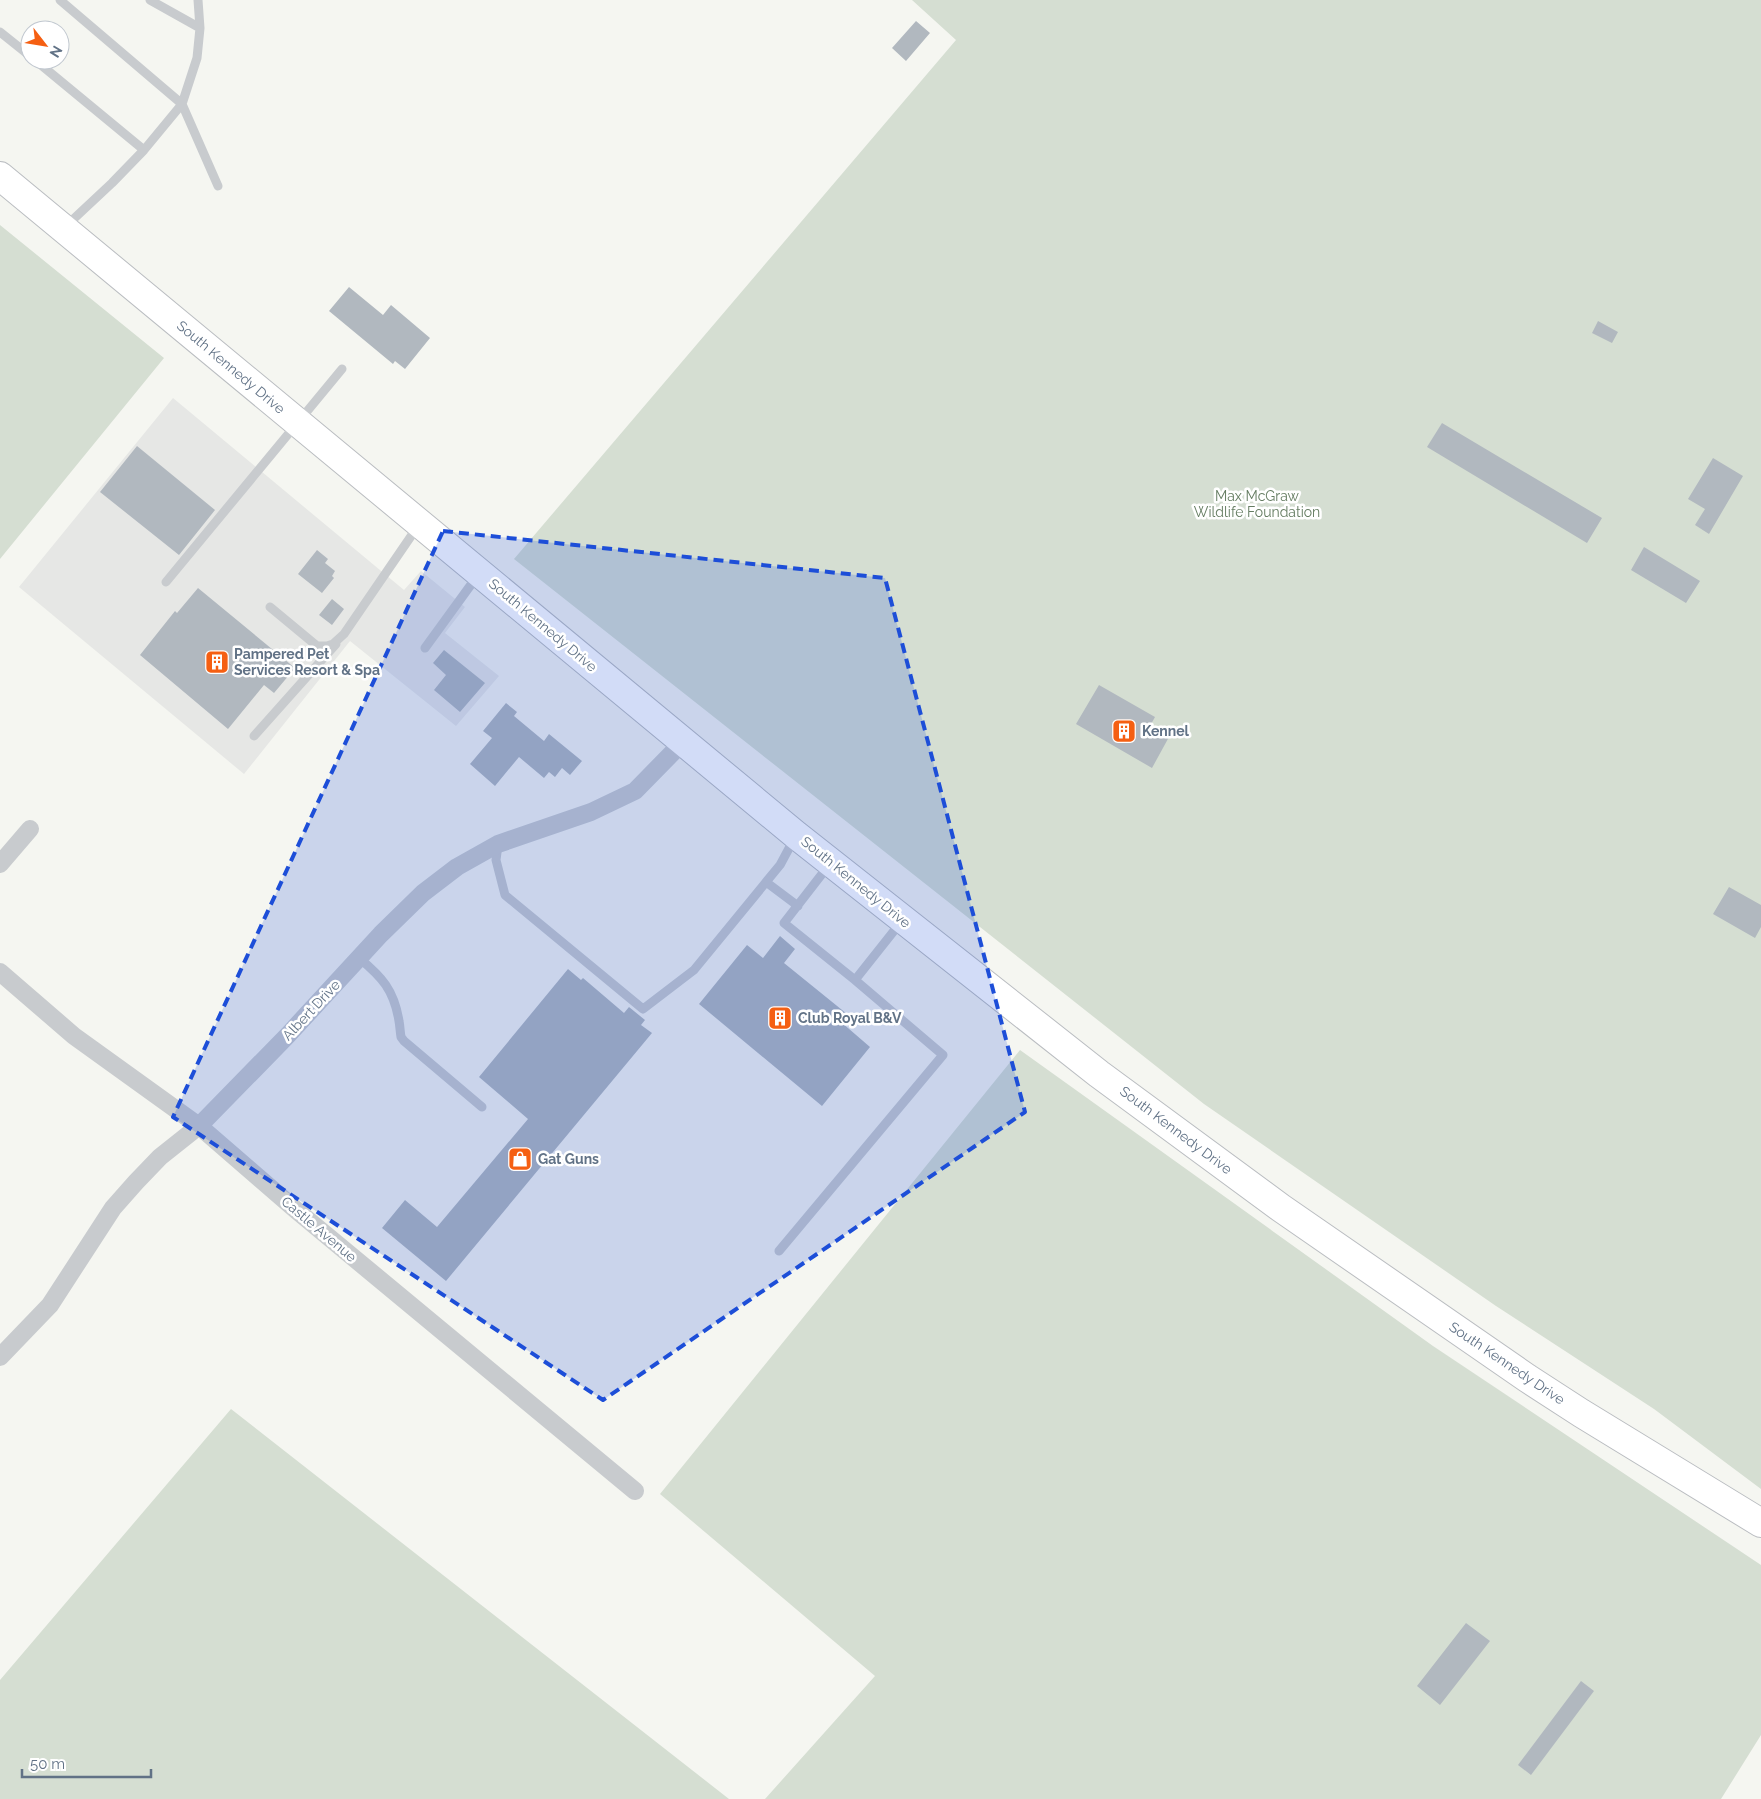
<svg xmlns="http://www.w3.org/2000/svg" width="1761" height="1799" font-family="Raleway,sans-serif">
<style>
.built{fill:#e6e7e5}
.green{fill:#d5ded2}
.building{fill:#b1b8bf}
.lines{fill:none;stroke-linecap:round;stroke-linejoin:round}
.primary-casing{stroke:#babdc1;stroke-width:30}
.lane{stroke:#c8cbce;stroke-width:9}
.street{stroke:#c8cbce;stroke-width:18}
.primary{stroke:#fff;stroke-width:28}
.marked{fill:#1d4ed8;fill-opacity:0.2;stroke:#1d4ed8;stroke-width:4;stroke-dasharray:10 6;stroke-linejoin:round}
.labels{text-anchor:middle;stroke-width:5;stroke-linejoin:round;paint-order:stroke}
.street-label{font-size:14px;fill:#617286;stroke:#fff}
.park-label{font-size:14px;fill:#647c61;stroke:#fff}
.poi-label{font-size:14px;font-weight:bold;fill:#617286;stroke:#fff;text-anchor:start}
</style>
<rect width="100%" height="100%" fill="#f5f6f1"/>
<path class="built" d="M173,398l231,192 17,-19 44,36 -20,26 54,43 -43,50 -106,-85 -106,133 -225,-187z"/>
<path class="green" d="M912,0h849v1489l-107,-80 -158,-103 -292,-202 -690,-545 442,-519z
M0,225l164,133 -164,201z
M1020,1050l413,296 328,219v170l-40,64h-956l110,-123 -215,-182z
M231,1409l498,390h-729v-119z"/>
<path class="building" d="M916,21l14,12 -24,28 -14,-13z
M349,287l34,28 8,-10 39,33 -25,31 -10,-8 -2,3 -64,-53z
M1598,321l20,11 -6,11 -20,-10z
M1442,423l160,95 -15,25 -160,-96z
M137,446l78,64 -36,45 -79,-63z
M1713,458l30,18 -34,58 -14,-9 10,-16 -17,-10z
M1644,547l56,34 -14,22 -55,-33z
M317,550l11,9 -3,4 10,8 -3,5 2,2 -12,15 -24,-19z
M198,588l97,80 -21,25 -10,-8 -36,44 -88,-74 35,-44 2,2z
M332,599l12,10 -12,16 -13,-10z
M444,650l41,33 -25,29 -26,-22 12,-15 -13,-12z
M1099,685l56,32 -5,9 19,11 -17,31 -76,-44z
M506,703l11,9 -3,4 30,25 5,-7 33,27 -12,14 -8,-7 -7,9 -6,-5 -5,6 -25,-21 -24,29 -25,-22 22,-26 -9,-7z
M1729,887l32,18v22l-6,11 -42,-24z
M780,936l15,13 -11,14 63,51 -6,8 29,25 -48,59 -123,-102 48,-59 16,13z
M568,969l13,11 2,-2 41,35 5,-6 16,13 -4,5 11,8 -206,248 -64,-53 23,-28 32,27 91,-108 -49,-42z
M1466,1623l24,18 -50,64 -23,-19z
M1581,1681l13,10 -63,84 -13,-10z"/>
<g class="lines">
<g class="primary-casing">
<path id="primary" d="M0,176l796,659 303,239 182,134 246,170 54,35 180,110"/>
</g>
<path class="lane" d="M60,0l122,104 36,82
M150,0l50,28
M0,32l30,24
M35,60l109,90
M66,226l46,-43 32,-33 38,-46 15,-46 3,-30 -2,-28
M166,582l176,-213
M270,607l47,39h10l6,-2 11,-10 74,-108
M425,648l53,-73
M254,736l82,-92
M498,845l-2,15 9,35 138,114 51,-39 86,-105 15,-28
M829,865l-45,58 71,57 46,-58
M766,882l32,24
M359,958c23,19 35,32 40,63 1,5 1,10 2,16l3,4 78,66
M779,1251l164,-196 -88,-75"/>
<path class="street" d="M0,864l30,-35
M0,972l74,64 125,90 97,84 339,281
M0,1357l50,-52 63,-97 23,-26 24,-25 39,-31 89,-91 93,-101 42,-41 34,-26 41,-23 93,-32 44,-21 48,-49"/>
<use href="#primary" class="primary"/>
</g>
<path class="marked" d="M443,531l442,47 140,534 -422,288 -430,-283z"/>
<defs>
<g id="building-square" transform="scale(1.25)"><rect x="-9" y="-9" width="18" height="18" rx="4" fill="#f55f12" stroke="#fff"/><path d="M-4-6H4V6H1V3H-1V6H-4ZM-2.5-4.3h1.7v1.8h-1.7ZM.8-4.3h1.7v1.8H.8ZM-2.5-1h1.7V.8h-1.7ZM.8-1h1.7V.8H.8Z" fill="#fff"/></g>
<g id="shop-square" transform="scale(1.25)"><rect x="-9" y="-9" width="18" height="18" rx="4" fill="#f55f12" stroke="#fff"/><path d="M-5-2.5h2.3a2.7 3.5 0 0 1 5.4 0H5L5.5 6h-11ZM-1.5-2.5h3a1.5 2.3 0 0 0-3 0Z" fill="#fff"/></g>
</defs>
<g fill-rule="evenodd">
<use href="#building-square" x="217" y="662"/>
<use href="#building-square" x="1124" y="731"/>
<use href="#building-square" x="780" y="1018"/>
<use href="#shop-square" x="520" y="1159"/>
</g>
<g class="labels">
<g class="street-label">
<text transform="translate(231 367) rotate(40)" y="5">South Kennedy Drive</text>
<text transform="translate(543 625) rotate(40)" y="5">South Kennedy Drive</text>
<text transform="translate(856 882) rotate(39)" y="5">South Kennedy Drive</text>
<text transform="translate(311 1010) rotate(-47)" y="5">Albert Drive</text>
<text transform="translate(1176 1130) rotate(37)" y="5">South Kennedy Drive</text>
<text transform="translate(319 1229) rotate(40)" y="5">Castle Avenue</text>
<text transform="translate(1507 1363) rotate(34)" y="5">South Kennedy Drive</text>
</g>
<g class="park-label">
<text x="1257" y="501">Max McGraw<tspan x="1257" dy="16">Wildlife Foundation</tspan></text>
</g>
<g class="poi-label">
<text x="234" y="659">Pampered Pet<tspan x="234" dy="16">Services Resort &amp; Spa</tspan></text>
<text x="1142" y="736">Kennel</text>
<text x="798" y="1023">Club Royal B&amp;V</text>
<text x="538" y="1164">Gat Guns</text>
</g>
</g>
<g transform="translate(45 45) rotate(121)"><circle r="24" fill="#ffffff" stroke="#c0c7cf"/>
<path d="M0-4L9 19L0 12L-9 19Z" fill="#f55f12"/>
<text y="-8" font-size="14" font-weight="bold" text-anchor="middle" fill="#617286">N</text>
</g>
<path d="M22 1769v8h129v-8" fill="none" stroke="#617286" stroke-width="2.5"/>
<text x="30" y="1769" font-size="15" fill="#617286" stroke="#ffffff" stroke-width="4" paint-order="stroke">50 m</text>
</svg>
